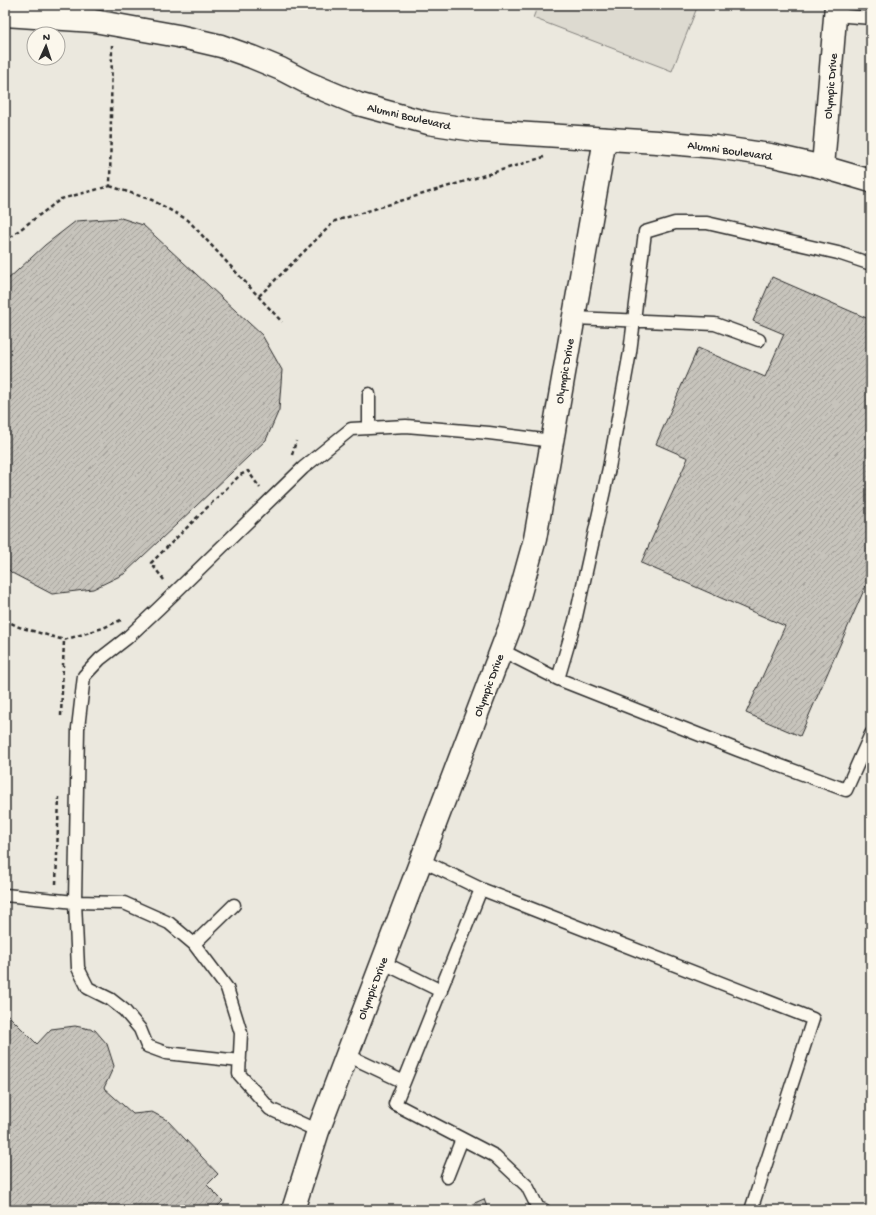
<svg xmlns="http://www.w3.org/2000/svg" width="876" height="1215" font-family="'Gochi Hand',sans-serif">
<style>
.built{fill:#ebe8de;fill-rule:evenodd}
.green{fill:#dddad0;stroke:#84827e}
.building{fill:url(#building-hatch);stroke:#2b2b2b}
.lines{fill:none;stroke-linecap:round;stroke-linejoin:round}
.lane-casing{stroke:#2b2b2b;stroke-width:15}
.street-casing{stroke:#2b2b2b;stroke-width:25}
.secondary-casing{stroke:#2b2b2b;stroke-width:25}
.path{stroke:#2b2b2b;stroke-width:2.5;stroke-dasharray:4 3;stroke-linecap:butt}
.lane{stroke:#fbf7ec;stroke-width:12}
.street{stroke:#fbf7ec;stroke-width:22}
.secondary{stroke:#fbf7ec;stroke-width:22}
.labels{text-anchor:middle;stroke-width:3.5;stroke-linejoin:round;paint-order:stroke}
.street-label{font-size:12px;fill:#2b2b2b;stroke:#fbf7ec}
</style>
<defs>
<pattern id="building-hatch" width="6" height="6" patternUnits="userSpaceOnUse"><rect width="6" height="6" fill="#c7c4bc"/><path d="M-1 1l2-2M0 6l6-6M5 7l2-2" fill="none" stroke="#a29f99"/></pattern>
</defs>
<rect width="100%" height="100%" fill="#fbf7ec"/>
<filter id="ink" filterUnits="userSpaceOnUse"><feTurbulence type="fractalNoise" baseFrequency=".025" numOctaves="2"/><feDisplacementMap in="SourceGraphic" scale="8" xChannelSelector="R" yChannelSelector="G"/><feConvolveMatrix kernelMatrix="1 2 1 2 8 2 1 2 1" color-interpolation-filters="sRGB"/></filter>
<g filter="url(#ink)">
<path class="built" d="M5,5h866v1205h-866zM34,34h24v24h-24z"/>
<path class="green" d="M538,5h160l-26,66 -139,-53z"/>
<path class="building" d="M121,218l22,7 119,110 20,35 -3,40 -13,30 -142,134 -31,15 -41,5 -40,-21 -7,-7v-284l40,-37 31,-24z
M772,277l99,43v254l-71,162 -54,-23 39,-87 -144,-63 47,-105 -32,-14 42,-96 67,29 19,-43 -31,-13z
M7,1014l30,30 14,-15 24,-3 20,4 12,14 7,22 -10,22 29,26 19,-2 15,8 51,54 -11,11 16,16 -9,9h-209v-194z
M484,1199l4,11h-30z"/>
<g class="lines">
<g class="lane-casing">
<path id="lane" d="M835,15l36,3
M871,264l-33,-11 -131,-30h-32l-30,9 -15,120 -21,116 -34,153 -17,58 180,71 108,40 25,-56
M574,318l141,6 44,16
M369,394v34
M501,650l57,29
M421,860l60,29 332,130 -62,191
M5,895l70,7 49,1 45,20 25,21 33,44 14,45 -2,41 31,35 48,22
M194,944l40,-39
M382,962l59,29
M347,1055l57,27 77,-193
M240,1061l-74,-8 -19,-7 -7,-17 -16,-19 -14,-11 -22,-11 -10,-20 -3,-66 3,-174 6,-52 16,-17 27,-21 32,-30 144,-140 48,-39 55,-3 83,7 63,8
M404,1082l-9,22 100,52 32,30 11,22 6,2
M447,1177l15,-38"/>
</g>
<g class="street-casing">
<path id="street" d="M823,167l13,-162
M293,1210l25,-79 194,-509 23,-83 70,-400"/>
</g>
<g class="secondary-casing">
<path id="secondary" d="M5,15l89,6 84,15 43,10 31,11 29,12 27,14 50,21 70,19 53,8 176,11 59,5 54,8 53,12 48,14"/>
</g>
<path class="path" d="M110,186l42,14 36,20 94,102
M5,242l9,-8 47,-35 49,-13 2,-141
M259,296l76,-75 209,-64
M292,455l4,-14
M164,580l-13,-17 89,-88 8,-4 12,17
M5,620l14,7 45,13 39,-12 18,-8
M61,716l3,-76
M56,884l3,-87"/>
<use href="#lane" class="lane"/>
<use href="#street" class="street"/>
<use href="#secondary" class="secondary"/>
</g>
</g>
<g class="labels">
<g class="street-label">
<text transform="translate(830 86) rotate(-85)" y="4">Olympic Drive</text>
<text transform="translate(409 116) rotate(13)" y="4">Alumni Boulevard</text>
<text transform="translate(730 150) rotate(8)" y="4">Alumni Boulevard</text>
<text transform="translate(564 371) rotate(-80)" y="4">Olympic Drive</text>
<text transform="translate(488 685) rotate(-69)" y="4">Olympic Drive</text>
<text transform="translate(372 988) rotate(-69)" y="4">Olympic Drive</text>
</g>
</g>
<rect width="876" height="1215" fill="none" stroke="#fbf7ec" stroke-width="20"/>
<rect x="10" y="10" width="856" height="1195" fill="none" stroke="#2b2b2b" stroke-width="1.5" filter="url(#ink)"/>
<g transform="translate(46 46) rotate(3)"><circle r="19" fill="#fbf7ec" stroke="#a8a59f"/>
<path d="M0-3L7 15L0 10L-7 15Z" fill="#2b2b2b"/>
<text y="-6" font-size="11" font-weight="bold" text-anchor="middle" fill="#2b2b2b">N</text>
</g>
</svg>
